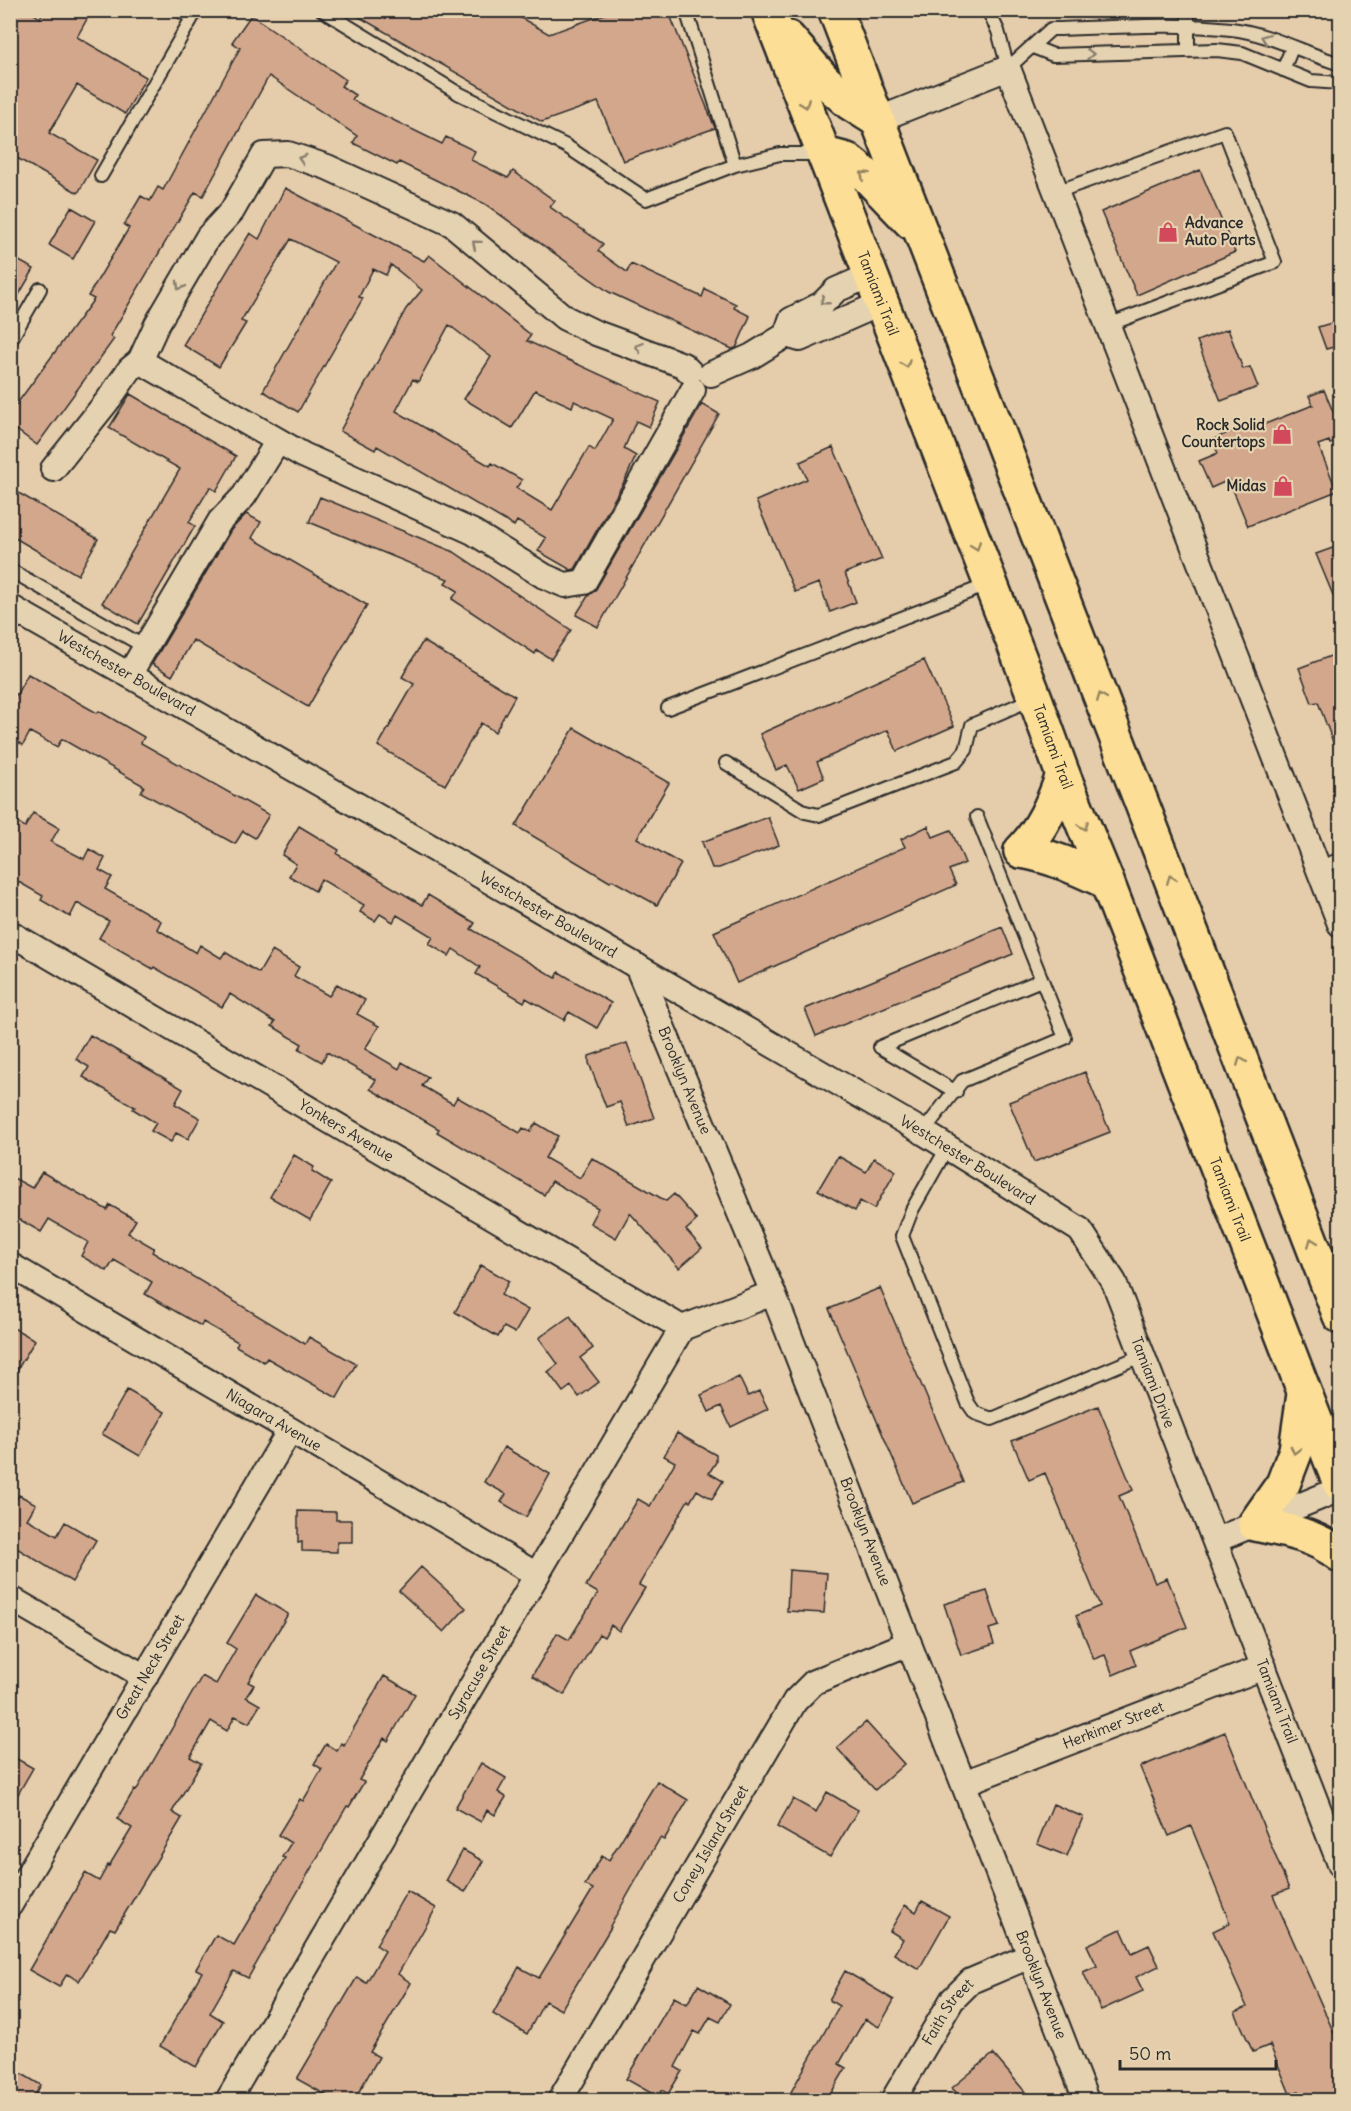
<svg xmlns="http://www.w3.org/2000/svg" width="1351" height="2111" font-family="Delius,sans-serif">
<style>
.building{fill:#d3a78c;stroke:#2b2b2b;stroke-width:1.5;fill-rule:evenodd}
.lines{fill:none;stroke-linecap:round;stroke-linejoin:round}
.lane-casing{stroke:#2b2b2b;stroke-width:16}
.street-casing{stroke:#2b2b2b;stroke-width:28}
.primary-casing{stroke:#2b2b2b;stroke-width:38}
.lane{stroke:#e5d2b0;stroke-width:12}
.street{stroke:#e5d2b0;stroke-width:24}
.primary{stroke:#fcde96;stroke-width:33}
.oneway{stroke:#887e6e}
.oneway2{stroke:#948460}
.labels{text-anchor:middle;stroke-width:4.5;stroke-linejoin:round;paint-order:stroke}
.poi-label{font-size:15px;font-weight:bold;fill:#2b2b2b;stroke:#e5d2b0;text-anchor:end}
.street-label{font-size:15px;fill:#2b2b2b;stroke:#e5d2b0}
</style>
<rect width="100%" height="100%" fill="#e5ccab"/>
<filter id="ink" filterUnits="userSpaceOnUse"><feTurbulence type="fractalNoise" baseFrequency=".0167" numOctaves="2"/><feDisplacementMap in="SourceGraphic" scale="12" xChannelSelector="R" yChannelSelector="G"/><feConvolveMatrix kernelMatrix="1 2 1 2 8 2 1 2 1" color-interpolation-filters="sRGB"/></filter>
<g filter="url(#ink)">
<path class="building" d="M10,10h18l12,8 4,-8h48l-15,27 69,40 -21,37 -48,-29 -28,48 48,27 -19,33 -68,-39z
M347,10h160l42,24 67,-24h52l47,118 -92,33 -25,-59 -56,20z
M251,15l95,65 -5,6 14,9 -3,5 90,44 4,-7 29,14 -4,9 37,18 5,-7 42,30 -5,6 53,37 -5,7 29,21 4,-8 71,33 3,-8 31,15 -2,4 16,8 -14,32 -4,1 -123,-57 -124,-88 -86,-42 -2,3 -44,-22 4,-7 -88,-60 -66,120 -8,-4 -85,144 4,3 -77,106 -27,-20v-12l84,-114 -6,-3 41,-68 -5,-3 17,-29 9,5 8,-14 5,3 77,-142 -8,-6z
M1200,170l35,82 -98,43 -36,-83z
M285,188l139,73 5,-6 102,80 -4,6 133,61 -11,25 -13,-6 -12,28 12,7 -11,24 -50,89 -4,1 -33,-19 8,-13 -29,-17 -3,5 -137,-80 -2,4 -35,-19 66,-122 16,-19 -31,-25 -5,10 -13,-6 -14,28 4,1 -65,114 -35,-21 73,-129 -45,-23 -50,82 5,2 -27,44 -36,-22 67,-112 9,6zM449,325l42,32 -27,42 48,29 23,-38 37,17 2,-6 39,18 -18,32 -6,-4 -37,63 -36,-22 6,-8 -30,-17 -2,3 -94,-55 17,-32 5,3z
M71,207l24,14 -22,38 -24,-14z
M10,256l24,13 -24,41z
M1341,320v25l-15,4 -8,-22z
M1228,329l15,40 7,-2 8,20 -37,14 -24,-60z
M1324,390l17,41v9l-11,4 -1,-3 -11,4 19,46 -89,35 -19,-46 -18,8 -12,-27 19,-8 -6,-13 35,-16 3,6 63,-25 -4,-9z
M130,394l106,62 -20,35 -6,-4 -21,35 6,4 -57,98 -36,-21 78,-134 -71,-41z
M702,404l17,10 -121,213 -22,-12 12,-19 8,-7z
M833,447l49,112 -37,14 11,29 -26,10 -11,-29 -24,9 -39,-91 51,-22 -7,-17z
M10,488l88,51 -20,36 -68,-40z
M320,497l134,55 117,78 -20,29 -14,-9 -2,4 -83,-55 6,-8 -13,-8 3,-4 -139,-57z
M246,514l15,8 -9,16 115,67 -59,102 -115,-67 -21,36 -20,-12 79,-134z
M1341,545v67h-1l-24,-58z
M423,641l92,55 -20,36 -14,-9 -36,62 -67,-39 36,-62 -12,-7z
M1341,652v106h-2l-21,-56 -6,1 -13,-35z
M924,660l30,66 -57,25 -9,-21 -71,32 7,16 -25,11 -12,-24 -11,5 -16,-36z
M28,674l69,39 2,-2 45,26 -3,6 128,72 -14,23 -12,-7 -8,13 -94,-52 3,-6 -82,-47 -5,8 -27,-15 -7,13 -13,-7v-32z
M574,728l95,55 -32,55 44,26 -24,41 -45,-25 -2,2 -94,-56z
M33,813l26,15 -8,14 33,17 5,-10 16,9 -6,12 13,7 -7,12 56,32 -4,8 39,24 4,-8 21,13 4,-6 34,21 13,-22 27,16 -5,9 35,20 8,-12 28,16 -8,14 22,12 -14,23 34,20 3,-7 26,15 -6,9 31,18 4,-7 63,36 3,-5 7,4 6,-9 22,13 -13,22 35,20 12,-20 74,43 8,-7 23,26 -11,10 16,18 -23,20 -49,-55 -14,25 -26,-15 8,-15 -46,-27 -8,14 -107,-63 2,-3 -69,-40 6,-9 -49,-28 -5,10 -23,-13 3,-5 -30,-18 3,-4 -45,-28 -8,13 -68,-40 -1,2 -54,-31 10,-17 -32,-18 -7,14 -29,-17 2,-4 -33,-19v-59l15,9z
M768,817l11,28 -60,23h-7l-10,-26z
M299,826l40,24 -2,4 85,51 6,-10 47,28 -4,6 85,49 3,-6 52,31 -14,25 -28,-16 -5,8 -38,-22 -2,4 -48,-28 4,-7 -27,-18 -4,7 -20,-12 4,-7 -36,-22 -4,7 -13,-8 -5,7 -15,-9 4,-7 -43,-26 -6,12 -26,-15 7,-12 -14,-9z
M928,826l5,11 18,-7 14,33 -16,7 7,15 -219,98 -23,-51 191,-85 -4,-8z
M1002,927l11,27 -197,82 -11,-27z
M90,1035l93,54 -8,15 25,14 -12,21 -12,-6 -5,9 -20,-11 5,-8 -23,-14 2,-2 -52,-30 6,-10 -13,-8z
M627,1043l27,75 -25,9 -9,-25 -14,5 -17,-44v-7z
M1085,1072l25,60 -76,30 -25,-60z
M294,1155l20,12 -2,4 19,12 -21,37 -40,-23z
M838,1156l28,16 8,-14 22,13 -22,38 -14,-8 -5,10 -37,-21z
M42,1172l65,38 3,-5 26,15 -8,13 26,15 -2,4 153,92 4,-7 47,27 -19,34 -70,-40 -3,4 -28,-16 2,-4 -35,-20 -2,4 -56,-32 7,-12 -38,-22 -7,11 -26,-15 7,-14 -39,-23 -8,13 -31,-18v-38l22,12z
M481,1265l28,16 -8,14 27,15 -13,23 -11,-6 -6,10 -43,-25z
M880,1288l83,194 -51,21 -83,-194z
M570,1316l23,32 -13,10 19,24 -20,15 -8,-11 -8,6 -15,-20 10,-8 -19,-26z
M10,1326l25,14 -25,42z
M739,1377l9,19 11,-5 9,18 -37,18 -10,-21 -12,6 -8,-17z
M127,1390l38,22 -25,44 -38,-22z
M1098,1406l35,84 -14,6 36,87 12,-5 20,49 -57,24 6,14 -23,10 -8,-20 -11,4 -18,-43 24,-10 -55,-133 -16,7 -17,-39z
M677,1433l39,22v7l-7,11 14,8 -11,18 -15,-9 -7,12 -2,-2 -49,85 6,3 -26,43 -8,-6 -7,12 -5,-3 -35,61 -32,-19 25,-43 12,7 29,-47 -12,-7 52,-87 12,7 25,-44 -11,-6z
M504,1447l46,27 -24,43 -25,-15 5,-8 -22,-12z
M19,1495l17,9 -9,15 30,17 8,-14 31,18 -24,42 -60,-37 -2,3v-39z
M298,1511l38,1v8h16v22h-15v10l-35,-1v-9l-4,1z
M421,1567l45,41 -22,24 -45,-41z
M789,1570l38,3 -3,40 -37,-2z
M987,1591l12,35 -10,3 5,15 -33,11 -17,-51z
M256,1595l32,19 -40,68 6,3 -8,12 14,8 -11,18 -14,-7 -8,15 -16,-10 -21,36 11,6 -29,49 10,6 -67,112 -5,-2 -31,53 -12,-7 -8,13 -30,-17 56,-97 14,8 9,-16 1,1 23,-38 -15,-9 17,-29 2,1 66,-115 14,8 20,-35 -9,-6z
M384,1676l31,18 -27,47 -4,-3 -25,42 5,2 -15,25 -2,-1 -99,172 -14,-7 -24,42 13,8 -27,46 -36,-21 42,-74 -6,-3 20,-34 18,10 51,-87 -3,-1 9,-14 -13,-8 22,-36 3,2 19,-32 -8,-5 12,-20 11,7 4,-8 3,2z
M866,1722l38,42 -29,26 -38,-42z
M1225,1732l64,157 -16,6 61,138 7,-2v69h-38l-4,-9 -9,3 -20,-49 -17,7 -18,-40 12,-5 -34,-76 17,-8 -39,-97 -22,10 -29,-69z
M10,1755l23,13 -23,40z
M481,1763l25,15 -8,14 8,5 -11,18 -8,-5 -6,12 -26,-14z
M657,1781l31,19 -24,40 -4,-2 -50,88 1,1 -50,83 -16,-9 -18,33 -34,-20 26,-47 20,11 54,-89 -8,-4 17,-29 7,4z
M827,1792l31,18 -28,47 -53,-30 16,-28 23,13z
M1053,1804l30,13 -16,39 -30,-12z
M463,1850l20,11 -18,31 -19,-11z
M407,1891l29,17 -38,66 13,9 -41,69 9,5 -25,43h-19l-38,-21 60,-102 9,6 19,-32 -9,-6z
M922,1901l27,15 -30,53 -25,-15 9,-15 -13,-8 15,-26 11,7z
M1121,1929l11,24 17,-8 10,21 -23,11 7,14 -42,19 -18,-38 14,-6 -10,-21z
M845,1971l49,29 -15,27 -14,-8 -26,45 7,4 -19,32h-21l-15,-8 48,-86 -10,-6z
M698,1985l32,19 -10,18 -10,-5 -10,17 -6,-3 -19,36 7,4 -14,23 -6,-4 -4,7 -32,-18 48,-82 13,7z
M993,2054l39,46h-69l-11,-12z
M10,2067l31,18 -9,15h-22z"/>
<g class="lines">
<g class="lane-casing">
<path id="lane" d="M322,10l136,83 108,53 80,53 89,-34 45,-11h43
M686,10l49,155
M988,10l10,21 10,37 43,-39c59,-1 120,-7 180,0 37,4 73,24 109,35
M1033,47l20,8 164,-5 25,3 69,28 29,2
M1188,51v-35l3,-6
M1283,70l9,-22
M101,176l91,-158 -13,-8
M1056,192l169,-60 50,130 -167,63
M10,341l30,-52
M10,570l135,77
M668,708l322,-124
M726,763l79,49 14,3 137,-53 10,-12 6,-25 62,-27
M1319,868l21,-9
M956,1092l-76,-45 161,-67
M923,1132l39,-51 103,-43 -88,-221
M947,1148l-35,62 -10,26 66,167 7,10 17,6 151,-64"/>
</g>
<g class="street-casing">
<g id="street">
<path d="M877,120l131,-52 332,856"/>
<path d="M786,335l14,4 82,-36"/>
<path d="M690,372l-7,-7 -87,-32 -31,-15 -113,-94 -125,-57 -39,-13 -24,1 -32,56 -24,26 -51,87 -17,37 163,94 170,77 71,44 21,9 19,-3 109,-192"/>
<path d="M711,374l41,-18 34,-21 5,-15 31,-16 14,-14 35,-15"/>
<path d="M53,469l56,-70 21,-30 10,-8"/>
<path id="s1" d="M10,607l447,255 466,270 157,98 34,52 226,582"/>
<path d="M129,675l91,-154 24,-25 34,-55"/>
<path id="s2" d="M10,933l672,395"/>
<path id="s3" d="M637,966l136,327 313,807"/>
<path id="s4" d="M10,1265l527,310"/>
<path d="M1216,1540l124,-51"/>
<path d="M10,1598l135,79"/>
<path id="s5" d="M964,1783l300,-116"/>
<path id="s6" d="M10,1905l280,-475"/>
<path id="s7" d="M228,2100l454,-772 91,-35"/>
<path id="s8" d="M560,2100l235,-399 19,-19 95,-39"/>
<path id="s9" d="M893,2100l59,-100 19,-19 59,-25"/>
</g>
</g>
<g class="primary-casing">
<g id="primary">
<path id="s10" d="M768,10l267,688 28,77 44,107 233,602"/>
<path d="M835,10l505,1306"/>
<path d="M788,38l37,43 25,22 27,17"/>
<path d="M824,154l23,6 20,16 44,46"/>
<path d="M1021,851c31,5 58,18 86,31"/>
<path d="M1021,851c21,-22 32,-47 42,-76"/>
<path d="M1304,1394l-8,56 -13,34 -28,40c30,6 60,11 85,31"/>
</g>
</g>
<use href="#lane" class="lane"/>
<use href="#street" class="street"/>
<use href="#primary" class="primary"/>
</g>
<defs><path id="oneway-chevron" d="M-2-3.5L2.5 0L-2 3.5" fill="none" stroke-width="1.6" stroke-linecap="round" stroke-linejoin="round" transform="scale(1.5)"/></defs>
<g class="oneway">
<use href="#oneway-chevron" transform="translate(1265 38) rotate(-159)"/>
<use href="#oneway-chevron" transform="translate(1090 54) rotate(-2)"/>
<use href="#oneway-chevron" transform="translate(302 159) rotate(-162)"/>
<use href="#oneway-chevron" transform="translate(476 244) rotate(-140)"/>
<use href="#oneway-chevron" transform="translate(180 286) rotate(120)"/>
<use href="#oneway-chevron" transform="translate(824 301) rotate(141)"/>
<use href="#oneway-chevron" transform="translate(639 347) rotate(-161)"/>
</g>
<g class="oneway2">
<use href="#oneway-chevron" transform="translate(805 104) rotate(69)"/>
<use href="#oneway-chevron" transform="translate(864 175) rotate(-139)"/>
<use href="#oneway-chevron" transform="translate(906 364) rotate(69)"/>
<use href="#oneway-chevron" transform="translate(976 546) rotate(69)"/>
<use href="#oneway-chevron" transform="translate(1101 697) rotate(-111)"/>
<use href="#oneway-chevron" transform="translate(1084 826) rotate(68)"/>
<use href="#oneway-chevron" transform="translate(1171 879) rotate(-111)"/>
<use href="#oneway-chevron" transform="translate(1241 1061) rotate(-111)"/>
<use href="#oneway-chevron" transform="translate(1312 1242) rotate(-111)"/>
<use href="#oneway-chevron" transform="translate(1295 1450) rotate(105)"/>
</g>
</g>
<defs>
<g id="shop-bare" transform="scale(1.62)"><path d="M-5-2.5h2.3a2.7 3.5 0 0 1 5.4 0H5L5.5 6h-11ZM-1.5-2.5h3a1.5 2.3 0 0 0-3 0Z" fill="#d1495b" stroke="#e5d2b0" stroke-width="2.5" paint-order="stroke"/></g>
</defs>
<g fill-rule="evenodd">
<use href="#shop-bare" x="1168" y="232"/>
<use href="#shop-bare" x="1282" y="434"/>
<use href="#shop-bare" x="1283" y="486"/>
</g>
<g class="labels">
<g class="poi-label">
<text x="1185" y="228" text-anchor="start">Advance<tspan x="1185" dy="17">Auto Parts</tspan></text>
<text x="1265" y="430">Rock Solid<tspan x="1265" dy="17">Countertops</tspan></text>
<text x="1266" y="491">Midas</text>
</g>
<g class="street-label">
<text dy="5" stroke="none"><textPath href="#s10" startOffset="304">Tamiami Trail</textPath></text>
<text dy="5" stroke="none"><textPath href="#s1" startOffset="134">Westchester Boulevard</textPath></text>
<text dy="5" stroke="none"><textPath href="#s10" startOffset="790">Tamiami Trail</textPath></text>
<text dy="5" stroke="none"><textPath href="#s1" startOffset="620">Westchester Boulevard</textPath></text>
<text dy="5" stroke="none"><textPath href="#s3" startOffset="124">Brooklyn Avenue</textPath></text>
<text dy="5" stroke="none"><textPath href="#s2" startOffset="390">Yonkers Avenue</textPath></text>
<text dy="5" stroke="none"><textPath href="#s1" startOffset="1106">Westchester Boulevard</textPath></text>
<text dy="5" stroke="none"><textPath href="#s10" startOffset="1276">Tamiami Trail</textPath></text>
<text dy="5" stroke="none"><textPath href="#s1" startOffset="1408">Tamiami Drive</textPath></text>
<text dy="5" stroke="none"><textPath href="#s4" startOffset="306">Niagara Avenue</textPath></text>
<text dy="5" stroke="none"><textPath href="#s3" startOffset="610">Brooklyn Avenue</textPath></text>
<text dy="5" stroke="none"><textPath href="#s6" startOffset="276">Great Neck Street</textPath></text>
<text dy="5" stroke="none"><textPath href="#s7" startOffset="496">Syracuse Street</textPath></text>
<text dy="5" stroke="none"><textPath href="#s1" startOffset="1750">Tamiami Trail</textPath></text>
<text dy="5" stroke="none"><textPath href="#s5" startOffset="160">Herkimer Street</textPath></text>
<text dy="5" stroke="none"><textPath href="#s8" startOffset="297">Coney Island Street</textPath></text>
<text dy="5" stroke="none"><textPath href="#s3" startOffset="1096">Brooklyn Avenue</textPath></text>
<text dy="5" stroke="none"><textPath href="#s9" startOffset="104">Faith Street</textPath></text>
</g>
</g>
<rect width="1351" height="2111" fill="none" stroke="#e5d2b0" stroke-width="36"/>
<rect x="18" y="18" width="1315" height="2075" fill="none" stroke="#2b2b2b" stroke-width="2" filter="url(#ink)"/>
<path d="M1120 2060v9h156v-9" fill="none" stroke="#2b2b2b" stroke-width="3"/>
<text x="1129" y="2060" font-size="18" fill="#2b2b2b" stroke="#e5d2b0" stroke-width="4.5" paint-order="stroke">50 m</text>
</svg>
